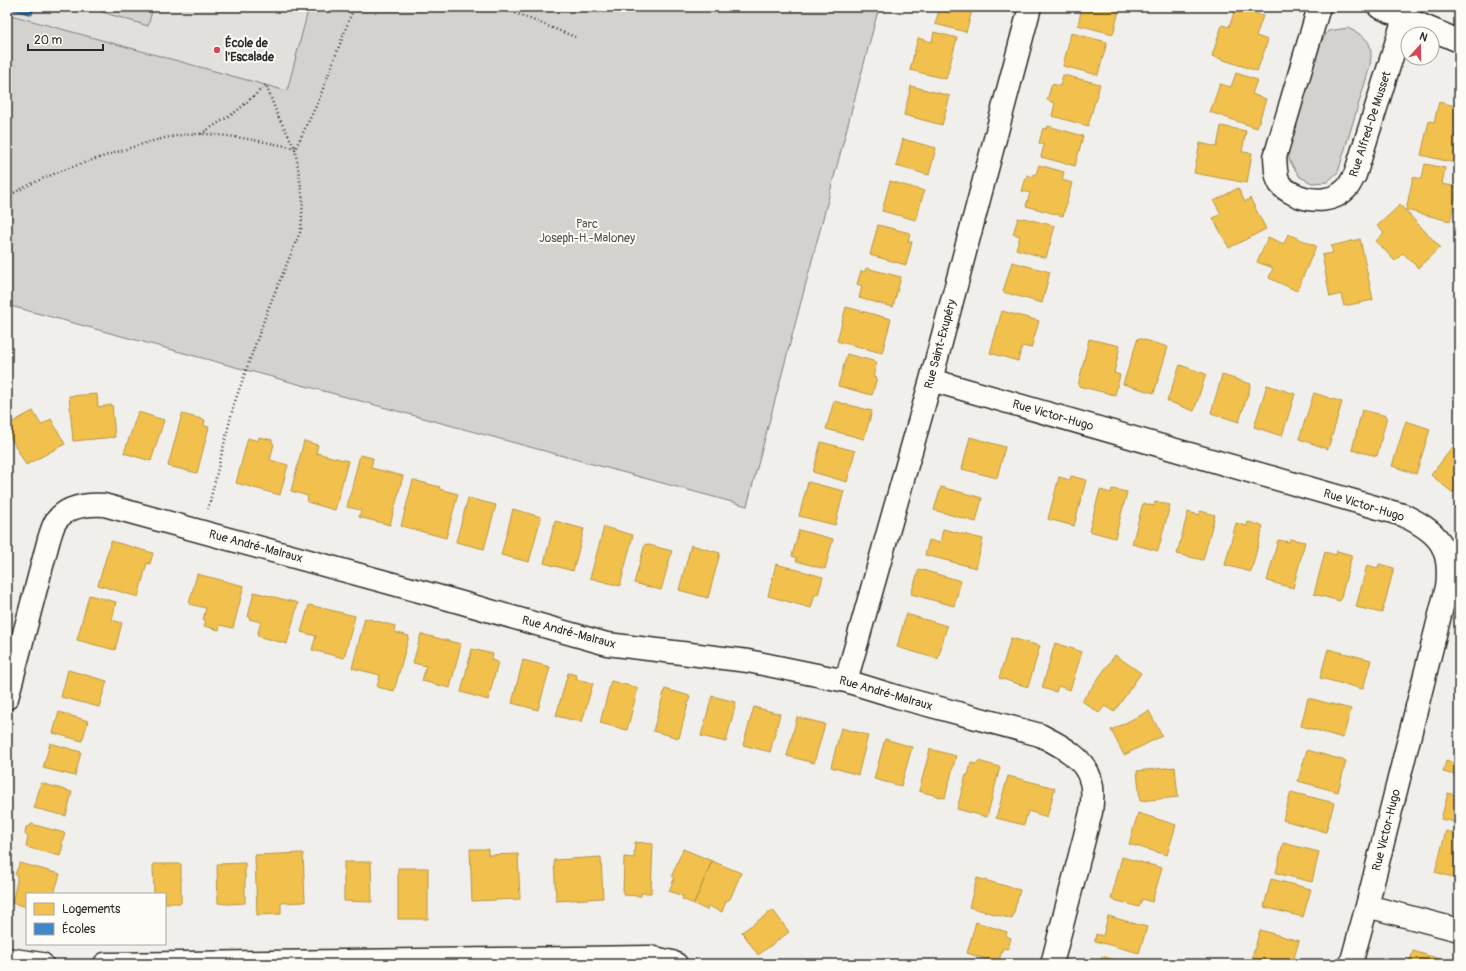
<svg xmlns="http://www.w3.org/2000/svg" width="1466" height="971" font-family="Pangolin,sans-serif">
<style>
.built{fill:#e1e0dc}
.green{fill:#d3d2cf;stroke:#7f7e7d}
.homes{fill:#f2c14e;stroke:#b69444}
.schools{fill:#3f88c5;stroke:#396c97}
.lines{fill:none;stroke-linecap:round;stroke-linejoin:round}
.minor-casing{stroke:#2b2b2b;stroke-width:25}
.path{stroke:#2b2b2b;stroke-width:2.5;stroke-dasharray:1 3;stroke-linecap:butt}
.minor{stroke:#fdfcf7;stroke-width:22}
.poi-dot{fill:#d1495b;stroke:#fdfcf7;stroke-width:1.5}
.labels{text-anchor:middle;stroke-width:4;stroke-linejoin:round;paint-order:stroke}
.poi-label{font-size:12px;font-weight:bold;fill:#2b2b2b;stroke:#fdfcf7;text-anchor:start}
.street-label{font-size:12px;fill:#2b2b2b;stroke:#fdfcf7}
.park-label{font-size:12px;fill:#555554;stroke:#fdfcf7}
</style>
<rect width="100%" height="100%" fill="#f0efeb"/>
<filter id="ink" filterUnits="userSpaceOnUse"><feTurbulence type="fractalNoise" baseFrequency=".025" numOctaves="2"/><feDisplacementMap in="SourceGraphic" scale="8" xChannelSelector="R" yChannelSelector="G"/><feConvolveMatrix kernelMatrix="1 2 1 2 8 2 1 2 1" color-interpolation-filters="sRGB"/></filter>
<g filter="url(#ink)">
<path class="built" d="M7,7h302l-22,84 -280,-77z"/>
<path class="green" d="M104,7h49l-5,19 -46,-14z
M309,7h570l-132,499 -740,-201v-291l280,77z
M1348,28c21,11 25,13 22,38l-32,106 -11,10 -15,1 -12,-6 -10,-15 -3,-12 31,-103 10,-16z"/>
<path class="homes" d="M940,7h33l-7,25 -31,-8z
M1082,7h38l-7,27 -35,-9z
M1236,7l27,9 -7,20 12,4 -11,31 -45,-15 10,-31 7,2z
M934,32l23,6 -11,41 -36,-9 8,-32 14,4z
M1071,33l36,9 -9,33 -35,-9z
M1236,73l21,7 -5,14 14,5 -9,29 -47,-16 10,-28 11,3z
M1063,75l37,9 -12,42 -36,-10 3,-13 -8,-3 5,-16 8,2z
M911,86l39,10 -8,29 -38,-10z
M1439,102l20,5v57l-38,-9 8,-34 5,1z
M1048,126l35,10 -8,30 -34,-9 3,-12 -5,-2 4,-15 4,1z
M1221,126l25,5 -4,21 10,1 -5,30 -53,-10 6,-30 17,4z
M903,139l33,9 -7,27 -33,-9z
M1425,164l20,4 -3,16 16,3 -8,34 -44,-11 7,-33 9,2z
M1039,165l25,7 -2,8 10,3 -9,33 -37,-10 4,-13 -8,-2 5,-16 6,2 1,-3h2z
M890,181l34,10 -8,29 -34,-9z
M1238,188l7,14 5,-4 16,31 -37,19 -16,-30 8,-4 -7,-13z
M1400,205l40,42 -22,21 -15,-15 -8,8 -19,-20 8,-8 -7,-7z
M1018,218l5,1v-1l32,8 -9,32 -30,-9 4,-13 -7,-2z
M878,225l32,8 -2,8 4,1 -6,23 -36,-10z
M1288,234l28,12 -19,45 -28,-13 4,-10 -16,-6 11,-25 16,7z
M1360,239l13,61 -29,6 -3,-12 -11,3 -8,-42 11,-2 -2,-7z
M1012,262l38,10 -8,31 -39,-11z
M866,268l35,9 -8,30 -34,-9 3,-12 -5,-2 4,-13 4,1z
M846,307l45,12 -9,34 -45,-12z
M1002,311l37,10 -8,27 -9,-2 -4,15 -28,-8z
M1138,338l30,9 -14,46 -31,-9z
M1089,339l31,7 -6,27 6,2 -5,20 -37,-9z
M847,354l30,8 -4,15 4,1 -5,17 -34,-9z
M1180,365l26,9 -12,37 -27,-10z
M1222,375l29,9 -12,38 -28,-9z
M1267,385l28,9 -13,42 -28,-9z
M1314,393l28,9 -14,47 -29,-10z
M97,394l1,13 14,-2 3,32 -42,4 -4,-45z
M834,401l38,10 -8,28 -38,-10z
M1362,410l25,6 -10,40 -25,-6z
M33,411l8,14 10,-6 14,25 -39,21 -19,-34v-6z
M138,412l26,8 -13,41 -27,-8z
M182,414l23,6 -1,6 5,1 -12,46 -29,-7z
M1406,421l24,8 -14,45 -24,-8z
M259,437l13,3v3l2,1 -4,16 18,5 -8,30 -44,-12 12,-45 10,3z
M970,437l35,10 -8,31 -35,-9z
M304,441l14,4 -2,8 32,8 -13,49 -28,-8 1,-6 -17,-5z
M821,442l34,9 -8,31 -34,-10z
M1456,443l3,2v41l-6,7 -22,-18z
M360,455l13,3 -2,10 32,8 -13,49 -31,-8 2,-7 -14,-3z
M1071,476l15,4 -12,46 -26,-7 11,-42 11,3z
M413,480l27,7 -1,2 19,5 -12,44 -45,-12z
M808,482l36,9 -9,34 -36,-9z
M941,487l41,11 -6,24 -42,-12z
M1112,489l15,3 -12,46 -26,-7 11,-41 11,3z
M468,498l28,7 -12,44 -28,-7z
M1155,502l15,3 -12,46 -26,-7 11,-41 11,3z
M513,509l28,8 -12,45 -28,-7z
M1200,511l15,4 -12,45 -26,-6 11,-42 11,3z
M555,521l29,8 -11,42 -29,-8z
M1248,522l15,4 -12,46 -26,-7 11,-42 11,3z
M604,527l29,8 -13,51 -30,-8z
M943,529l40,10 -7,29 -51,-13 4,-15 11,3z
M799,530l34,9 -8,30 -29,-8 1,-3 -5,-2z
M1290,539l15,3 -12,46 -26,-7 11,-41 11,2z
M111,541l42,12 -3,11 -3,-1 -9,34 -40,-12z
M645,544l27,7 -11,39 -27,-7z
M691,545l29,8 -12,45 -29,-8z
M1337,551l15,4 -12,46 -26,-7 11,-42 11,3z
M776,564l47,13 -5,18 -3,-1 -4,14 -43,-12z
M1379,564l15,4 -12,45 -26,-6 11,-42 11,3z
M919,569l42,12 -7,25 -43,-12z
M197,574l47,12 -11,42 -13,-3 -1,5 -15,-4 2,-5 -3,-1 3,-12 -17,-4z
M254,592l44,11 -11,41 -30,-8 4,-14 -12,-3 1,-2h-2z
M89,595l27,7 -4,18 10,3 -7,27 -38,-10z
M309,605l46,11 -11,42 -32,-8 4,-14 -15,-4z
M906,614l41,12 -9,33 -41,-12z
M365,618l30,8 -1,6 15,4 -15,55 -17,-4 3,-12 -28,-7z
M421,634l40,10 -11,44 -28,-7 4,-15 -13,-3z
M1011,638l29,8 -12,41 -29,-9z
M1055,643l27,9 -12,38 -12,-4 -2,6 -14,-4z
M472,649l21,5 -2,6 7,2 -10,38 -27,-8z
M1328,649l43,11 -8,29 -43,-11z
M1115,655l26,18 -27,39 -9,-6 -6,7 -17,-12z
M523,660l27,7 -12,43 -26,-7z
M68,670l39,11 -8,26 -38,-10z
M568,673l9,2 -1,4 17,4 -11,39 -26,-6z
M611,681l27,7 -11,42 -27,-7z
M665,689l25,7 -11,42 -26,-7z
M712,696l24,6 -10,40 -25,-6z
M1308,698l43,11 -8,29 -42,-12z
M754,707l26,7 -10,38 -27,-7z
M1149,711l13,25 -38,19 -13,-25z
M59,712l29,9 -6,20 -29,-8z
M797,717l28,7 -11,39 -27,-7z
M841,728l27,7 -10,40 -27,-8z
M885,739l27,8 -11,39 -27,-7z
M50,743l31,9 -6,24 -32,-8z
M930,749l26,7 -11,42 -26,-7z
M1307,750l39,11 -8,31 -40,-11z
M1459,754v22l-16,-4 3,-11 10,3z
M978,761l22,6 -13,50 -30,-8 9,-34h2l3,-12 6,1z
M1175,767l3,30 -38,4 -3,-30z
M1008,776l47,12 -8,29 -19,-6 -4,14 -28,-7z
M41,783l31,9 -6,24 -32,-8z
M1291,792l43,11 -8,29 -43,-12z
M1448,793l11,3v27l-18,-4z
M1138,813l38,12 -9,30 -38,-11z
M31,824l34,9 -4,11 2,1 -3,11 -34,-9 2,-10 -3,-3 1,-7 5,-1z
M1446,831l13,3v45l-24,-7z
M635,842l18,2 -2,49h-10v3l-18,-1 1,-38 10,1z
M1283,843l36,9 -7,30 -36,-9z
M470,849h18v6l30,-1 2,45 -48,2z
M683,849l29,12 -18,43 -12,-5 1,-3 -14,-5 5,-12 -2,-4z
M303,853l2,49 -24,1v11l-24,1 -2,-60z
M601,857l2,41 -47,3 -2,-41z
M1122,857l40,11 -10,34 -10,-3 -3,8 -28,-8z
M712,861l29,12 -11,26 -4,2 -4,11 -14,-6 -1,4 -13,-6z
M344,862h27l1,40 -28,-1z
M20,863l40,11 -6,20h-27v13l-15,-4 5,-22v-6l-2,-1z
M245,863v40l-17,1 -10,-1 -1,-39z
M153,864h28v39h-16v-9h-11z
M398,868h30v51h-30z
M977,878l43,12 -8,29 -43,-12z
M1271,879l40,10 -8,28 -39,-10z
M773,910l16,22 -31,23 -16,-23z
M1108,916l39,11 -8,26 -44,-12 1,-7 7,2z
M976,922l31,10 -1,4 5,2 -3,11 -5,-1 -5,15 -31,-10z
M1260,930l39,11 -7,23h-18l-22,-6z
M1413,951l44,13h-48z
M1102,956l25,8h-33l2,-4 5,1z"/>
<path class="schools" d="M7,7h27l-2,8 -25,-7z"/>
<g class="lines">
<g class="minor-casing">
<path id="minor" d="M1319,7l-44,150c1,9 0,19 5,27 4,6 12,9 18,12 16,6 36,6 49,-8 3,-3 5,-9 8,-13l49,-157
M1379,7l80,34
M931,380l472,135c35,17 49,31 44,72l-80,319 -16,58
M846,681l85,-301 99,-373
M7,698l42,-159c2,-6 4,-14 7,-18 11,-15 31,-17 48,-16l348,95 155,44 141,17 98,20 52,16 142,38c20,10 46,23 51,47 3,10 1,20 0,30l-39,152
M1367,906l92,24
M7,959l35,5
M105,964l545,-7 22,5 4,2"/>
</g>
<path class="path" d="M500,7l75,30
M201,134l36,-23 29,-26 11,29 18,34 8,52 -2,30 -33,79 -34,95 -26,105
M296,147l22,-45 36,-95
M7,197c33,-20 67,-31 104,-43 29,-9 60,-21 91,-20 31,1 63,8 93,14"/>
<use href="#minor" class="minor"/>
</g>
</g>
<circle class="poi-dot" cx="217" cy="50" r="4"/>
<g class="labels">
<g class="poi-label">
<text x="225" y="47">École de<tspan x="225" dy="14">l'Escalade</tspan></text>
</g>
<g class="street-label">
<text transform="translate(1370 124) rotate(-72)" y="4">Rue Alfred-De Musset</text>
<text transform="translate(940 344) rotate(-75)" y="4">Rue Saint-Exupéry</text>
<text transform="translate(1053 415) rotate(16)" y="4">Rue Victor-Hugo</text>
<text transform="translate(1364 505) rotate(17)" y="4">Rue Victor-Hugo</text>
<text transform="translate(256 546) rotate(15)" y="4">Rue André-Malraux</text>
<text transform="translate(569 632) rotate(15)" y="4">Rue André-Malraux</text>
<text transform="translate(886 693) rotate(16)" y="4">Rue André-Malraux</text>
<text transform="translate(1386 830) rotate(-76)" y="4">Rue Victor-Hugo</text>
</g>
<g class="park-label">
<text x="587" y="228">Parc<tspan x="587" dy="14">Joseph-H.-Maloney</tspan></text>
</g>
</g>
<rect width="1466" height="971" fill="none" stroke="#fdfcf7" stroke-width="24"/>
<rect x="12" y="12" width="1442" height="947" fill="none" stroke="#2b2b2b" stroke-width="1.5" filter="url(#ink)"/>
<rect x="26" y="893" width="140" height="52" fill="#fdfcf7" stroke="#a9a8a5"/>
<rect x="34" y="903" width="20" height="12" fill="#f2c14e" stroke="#a9a8a5"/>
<text x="62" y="913" font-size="12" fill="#2b2b2b">Logements</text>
<rect x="34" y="923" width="20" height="12" fill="#3f88c5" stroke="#a9a8a5"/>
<text x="62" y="933" font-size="12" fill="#2b2b2b">Écoles</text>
<g transform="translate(1420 46) rotate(21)"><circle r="19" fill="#fdfcf7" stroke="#a9a8a5"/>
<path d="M0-3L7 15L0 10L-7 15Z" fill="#d1495b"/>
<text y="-6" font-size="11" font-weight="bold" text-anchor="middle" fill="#2b2b2b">N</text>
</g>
<path d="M28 44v6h75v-6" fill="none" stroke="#2b2b2b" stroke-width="2"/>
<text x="34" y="44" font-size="12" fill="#2b2b2b" stroke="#fdfcf7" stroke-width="3" paint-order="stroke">20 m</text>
</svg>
